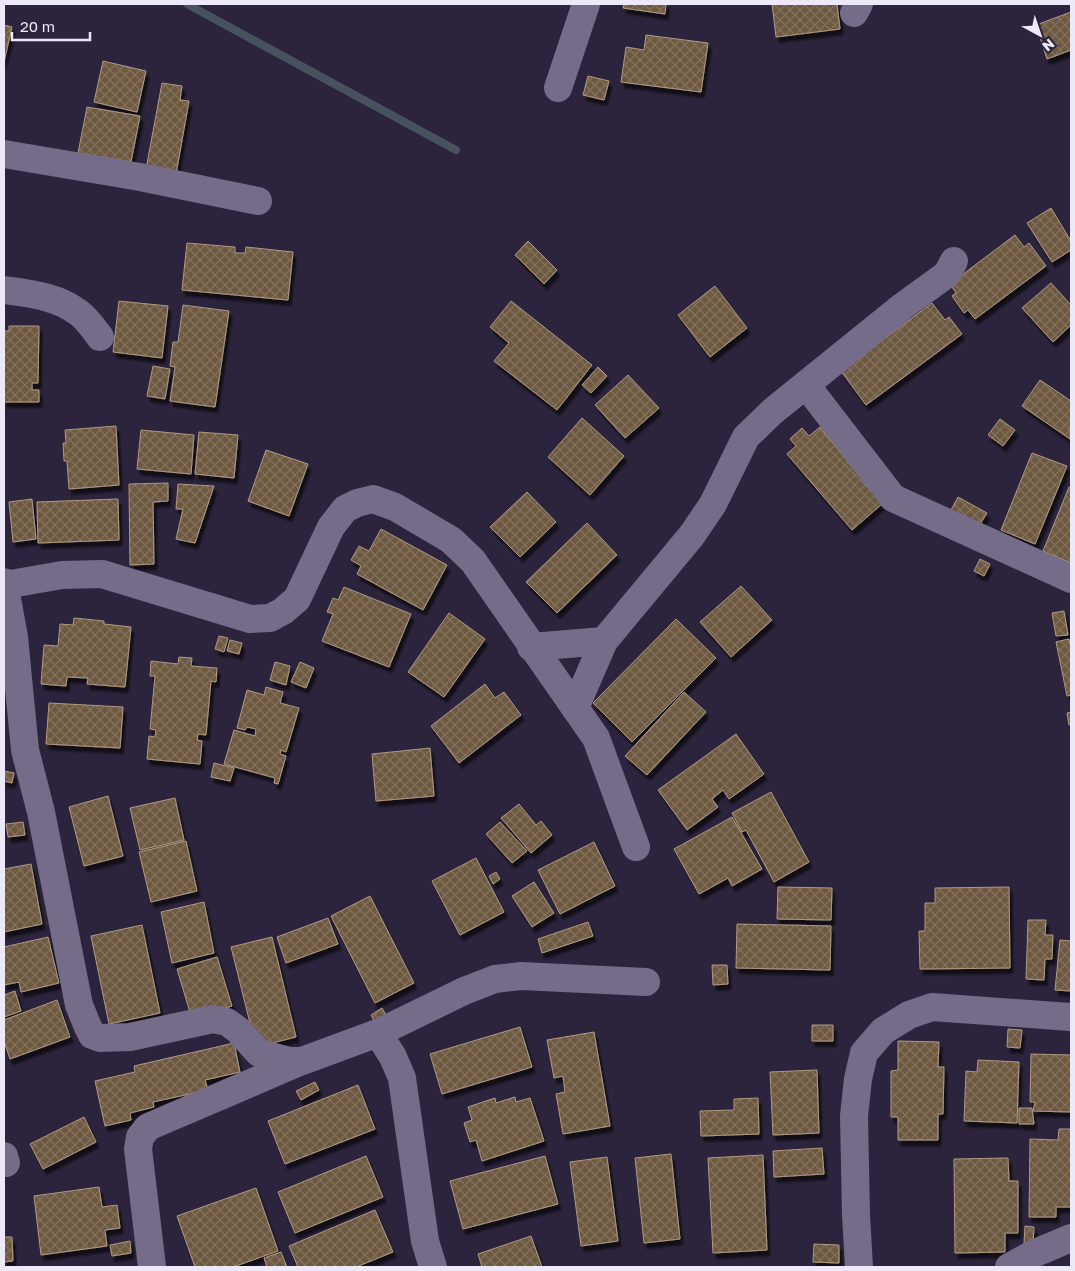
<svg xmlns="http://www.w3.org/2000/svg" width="1075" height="1271" font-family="'Golos Text',sans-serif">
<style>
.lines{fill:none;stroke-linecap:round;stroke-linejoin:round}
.stream{stroke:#47525e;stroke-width:8}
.building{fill:url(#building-cross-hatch);stroke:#b09a80;filter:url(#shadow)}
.minor{stroke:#746c88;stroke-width:28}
</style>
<defs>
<pattern id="building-cross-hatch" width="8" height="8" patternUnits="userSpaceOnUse" patternTransform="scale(1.25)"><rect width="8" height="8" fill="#6d5941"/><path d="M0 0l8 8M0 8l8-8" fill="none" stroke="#82715d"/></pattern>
<filter id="shadow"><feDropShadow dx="3" dy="5.5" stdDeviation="1" flood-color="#0009"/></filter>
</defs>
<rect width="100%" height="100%" fill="#2c243c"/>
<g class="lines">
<path class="stream" d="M187,4l269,146"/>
</g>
<path class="building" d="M624,4h42l-1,10 -42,-6z
M772,4h65l3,25 -64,8z
M1071,12v38l-24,9 -11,-34z
M4,25l8,2 -8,35z
M646,35l62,8 -7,49 -80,-10 5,-35 18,3z
M103,61l43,10 -9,41 -43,-10z
M588,76l21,5 -5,19 -21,-5z
M162,83l20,3 -2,14 9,1 -13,73 -30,-5z
M87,107l53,9 -9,46 -53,-9z
M1051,208l20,33v9l-19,12 -25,-39z
M1015,235l9,12 5,-4 17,23 -71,53 -7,-9 -4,3 -12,-17 4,-3 -6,-9z
M528,241l29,29 -13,14 -29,-29z
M187,243l48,4v6h10l1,-6 47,5 -5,48 -106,-10z
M1051,283l20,22v20l-18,17 -31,-34z
M715,286l32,42 -37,29 -32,-42z
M119,301l49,5 -6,52 -49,-6z
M511,301l81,64 -35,45 -63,-49 15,-18 -19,-16z
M932,303l13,17 4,-3 13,17 -96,71 -25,-34z
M183,305l46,6 -14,96 -45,-6 5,-34 -5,-1 3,-24h5z
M9,326h30l-1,57h-6v7h7v12h-35v-71h5z
M153,366l17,3 -5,30 -18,-3z
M598,367l9,9 -16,17 -9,-8z
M628,375l31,33 -34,30 -30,-33z
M1040,380l31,21 -1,38 -48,-33z
M582,418l42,38 -34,39 -42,-38z
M1000,419l15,11 -12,16 -15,-11z
M116,426l3,59 -50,4 -2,-28h-3l-1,-18h3l-1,-13z
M820,427l62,77 -30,26 -65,-76 9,-8 -6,-7 12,-11 7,8z
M141,430l53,5 -3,39 -54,-5z
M199,432l39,3 -4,43 -39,-4z
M266,450l42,14 -19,52 -41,-15z
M1032,453l35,13 -32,78 -34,-14z
M168,483v18l-15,1 1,62 -24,1 -1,-81z
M178,484l36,2 -19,57 -19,-4 7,-30h-7z
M1069,487h2v76l-28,-12z
M527,492l29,30 -36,35 -30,-30z
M958,497l29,16 -8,13 -28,-16z
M32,499l4,40 -23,3 -4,-40z
M118,499l1,41 -81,3 -1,-41z
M587,523l30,32 -60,58 -31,-31z
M381,529l66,36 -24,45 -66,-36 4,-8 -10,-6 8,-14 10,5z
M980,559l10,5 -6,12 -10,-5z
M741,586l31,34 -41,37 -31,-35z
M344,587l67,27 -22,53 -67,-26 11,-27 -6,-2 6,-14 5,2z
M1064,611l4,24 -12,1 -4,-23z
M449,613l36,26 -41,58 -36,-25z
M74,618l30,3v3l27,3 -6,60 -38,-3 1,-6 -21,-1 -1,9 -25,-2 3,-39 14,1 2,-22 13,1z
M676,619l40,39 -84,84 -39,-39z
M219,636l9,2 -4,14 -9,-3z
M1069,639l2,10v46l-4,1 -11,-54z
M230,640l12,3 -3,11 -12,-3z
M179,657l13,1 -1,8 26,2 -1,14 -5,-1 -5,54 -8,-1 -1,6 5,1 -2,23 -53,-5 2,-23 6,1 1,-7 -6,-1 5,-53h-5l1,-15 27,3z
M275,662l15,4 -4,19 -16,-5z
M300,662l14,6 -8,20 -15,-6z
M485,684l10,14 9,-6 17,23 -62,48 -28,-37z
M266,687l17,5 -3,11 19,5 -13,44 -5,-2 -1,4 6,2 -8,28 -4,-1 1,-5 -51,-14 10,-34 21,6 1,-7 -9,-2 -2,3 -8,-2 10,-38 17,5z
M684,692l22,20 -59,63 -22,-19z
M49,703l74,4 -3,41 -74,-4z
M1071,712v12l-2,1 -2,-12z
M736,734l28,40 -35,25 -6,-9 -11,9 6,8 -31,23 -29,-40z
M430,748l4,48 -58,5 -4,-47z
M214,763l20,5 -4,13 -19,-4z
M4,771l10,2 -2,10 -8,-2z
M771,792l38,70 -35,20 -28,-52 -4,2 -10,-19z
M108,796l15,60 -39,10 -15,-59z
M175,798l9,42 -44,10 -10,-42z
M519,804l17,21 5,-4 11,14 -21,18 -30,-35z
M732,817l30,52 -30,17 -4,-8 -29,16 -25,-45z
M23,822l2,13 -17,2 -2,-13z
M500,822l27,29 -15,12 -26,-29z
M186,841l11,50 -46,11 -12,-50z
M594,842l21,44 -55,28 -22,-44z
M476,858l28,54 -44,23 -28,-54z
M31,864l11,60 -38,8v-63z
M496,872l4,7 -7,5 -4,-8z
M534,882l20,31 -22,14 -20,-31z
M778,887l54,1 -1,32 -54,-1z
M1009,887l1,81 -90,1 -1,-38h6v-28h10v-15z
M370,896l44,87 -39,20 -44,-87z
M204,902l10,51 -42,10 -11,-51z
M328,918l10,26 -52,19 -9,-26z
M1028,920h18l-1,15h8l-1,24h-7l-1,21 -18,-1z
M588,922l5,14 -51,17 -4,-14z
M737,924l94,2 -1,44 -94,-2z
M142,925l18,88 -51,11 -18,-88z
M48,937l11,46 -38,9 -2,-10 -15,3v-38z
M272,937l24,100 -40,10 -25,-100z
M1060,940l11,1v50l-16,-1z
M217,957l15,49 -40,13 -15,-50z
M712,965h15l1,19 -15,1z
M15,991l6,20 -17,6v-22z
M57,1000l13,37 -60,22 -6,-18v-21z
M382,1008l8,14 -12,6 -7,-13z
M812,1025h21v16h-21z
M520,1027l12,40 -90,27 -12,-40z
M1008,1029l14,1 -2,18 -13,-1z
M594,1032l16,94 -47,8 -7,-40 9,-2 -2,-16 -9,2 -7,-38z
M898,1041l41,1 -1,25h6l-1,47h-5v26h-40v-23h-7v-46l7,-1z
M234,1043l6,29 -35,8 3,10 -55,12 1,5 -24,6 1,7 -26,6 -10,-45 40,-9 -1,-6z
M1031,1054l40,1v57l-38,-1 2,-9h-5z
M978,1060l41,2 -2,61 -53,-2 2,-50 11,1z
M817,1070l2,63 -46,2 -3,-63z
M315,1082l4,8 -18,10 -5,-9z
M358,1085l17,44 -90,35 -17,-43z
M515,1097l1,5 14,-4 14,43 -62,20 -6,-21 -6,2 -6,-19 8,-3 -4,-13 27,-9 1,5z
M758,1098l1,36 -58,2 -1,-25 34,-1v-11z
M1019,1108h13l2,16h-15z
M84,1117l12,25 -53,27 -13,-25z
M1059,1129h12v78h-15v10h-27l1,-78 28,1z
M822,1148l2,26 -50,3 -1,-26z
M671,1154l9,85 -36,4 -9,-85z
M763,1155l4,95 -54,3 -5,-95z
M366,1156l17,41 -88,36 -17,-41z
M545,1156l13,48 -95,25 -13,-48z
M607,1157l11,84 -37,5 -11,-84z
M1008,1158l1,23h9v52h-13v19l-50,1 -1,-94z
M99,1187l3,20 15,-2 3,23 -15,2 2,16 -66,9 -7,-59z
M256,1188l22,63 -45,16h-38l-18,-51z
M375,1210l18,42 -37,15h-58l-9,-21z
M1025,1226l9,1 -1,17h-9z
M531,1236l11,31h-60l-4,-13z
M4,1237h8l1,24 -9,1z
M130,1241l1,12 -19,3 -2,-11z
M814,1244l25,1v18l-26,-1z
M281,1252l6,15h-20l-3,-9z"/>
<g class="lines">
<path class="minor" d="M854,13l5,-9
M558,88l28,-84
M4,154l136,23 118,24
M4,290c27,4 53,6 75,23 8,6 15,16 21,24
M806,385l87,113 178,81
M4,582l10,55 11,113 16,62 38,193 9,22 4,8 8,3 30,-1 83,-18 14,3 11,8 21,23 31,8h12l76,-28 86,-42 31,-12 26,-3 125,6
M5,585l57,-10 40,-1 148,45 20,-1 13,-7 14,-12 34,-72 14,-18 12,-6 16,-4 22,8 56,33 22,21 123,177 40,109
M531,647l73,-6
M575,708l29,-67 88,-106 21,-31 33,-67 27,-26 130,-105 44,-32 7,-13
M378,1033l15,24 9,21 23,163 8,26
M4,1156l2,7
M152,1267l-14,-118 2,-12 8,-10 154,-66
M859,1267l-3,-52 -2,-99 4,-37 6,-26 19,-22 26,-16 23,-8 138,10
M1009,1267l24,-13 38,-16"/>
</g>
<rect width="1075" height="1271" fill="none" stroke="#ede9f9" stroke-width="10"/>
<g transform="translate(1040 35) rotate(140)" stroke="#2c243c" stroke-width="4" paint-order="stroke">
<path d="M0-4L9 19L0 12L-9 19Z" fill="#ede9f9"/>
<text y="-8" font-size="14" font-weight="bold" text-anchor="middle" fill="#ede9f9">N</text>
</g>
<path d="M12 32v8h78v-8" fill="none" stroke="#ede9f9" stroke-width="2.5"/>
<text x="20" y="32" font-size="15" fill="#ede9f9" stroke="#2c243c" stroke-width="4" paint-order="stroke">20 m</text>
</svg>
